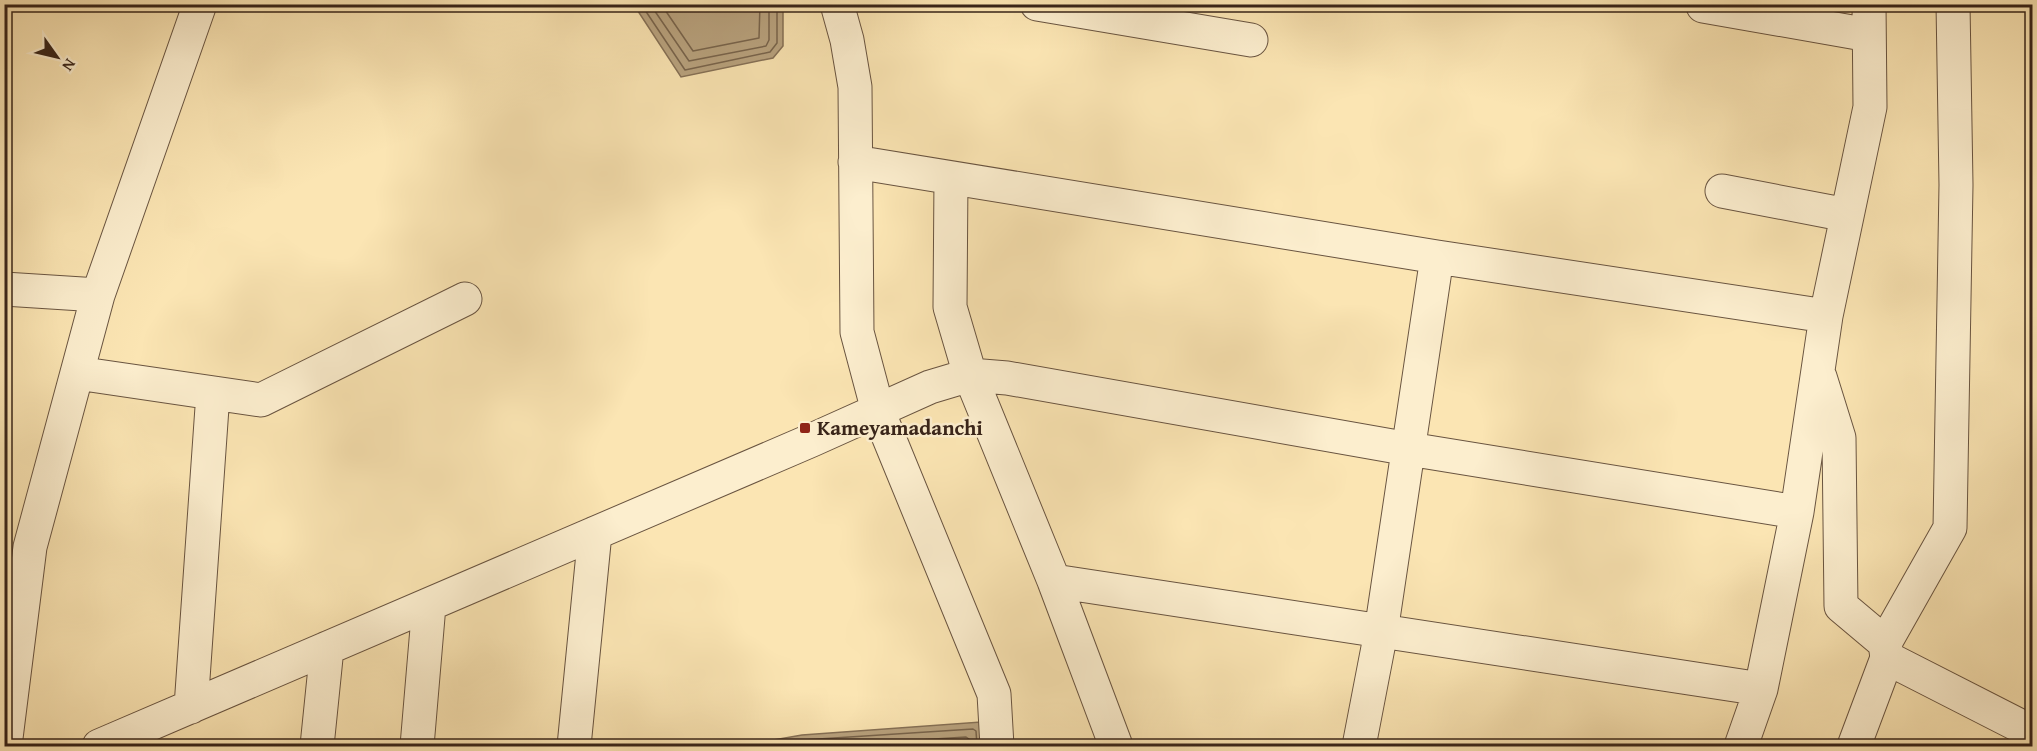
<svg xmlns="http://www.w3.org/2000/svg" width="2037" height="751" font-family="'Gentium Book Plus',serif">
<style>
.water{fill:#b9a37f;stroke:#857056;stroke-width:1.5}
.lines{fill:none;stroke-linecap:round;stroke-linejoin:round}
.shore{stroke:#78644c;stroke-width:1.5}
.minor-casing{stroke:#695440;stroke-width:35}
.minor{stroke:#fceece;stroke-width:33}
.poi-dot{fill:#8f2418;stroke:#fceece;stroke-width:2}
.labels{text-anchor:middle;stroke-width:5;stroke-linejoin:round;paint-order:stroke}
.poi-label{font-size:21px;font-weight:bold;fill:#382419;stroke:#fceece;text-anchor:start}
</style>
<rect width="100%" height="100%" fill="#fbe5b3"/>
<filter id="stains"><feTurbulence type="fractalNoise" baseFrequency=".00333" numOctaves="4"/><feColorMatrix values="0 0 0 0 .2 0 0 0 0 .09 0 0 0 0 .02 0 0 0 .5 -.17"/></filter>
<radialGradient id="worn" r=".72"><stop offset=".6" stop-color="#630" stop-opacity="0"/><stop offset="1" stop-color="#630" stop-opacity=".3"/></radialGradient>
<path class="water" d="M634,5h149v41l-10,12 -92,19z
M981,722l2,24h-244l63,-11z"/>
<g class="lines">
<path class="shore" d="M641,4l44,66 85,-18 7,-9v-39
M650,4l39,57 77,-15 3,-6v-36
M661,4l32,47 66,-13 1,-34
M767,746l36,-6 170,-11 3,2 1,15
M825,746l141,-9 3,2v7"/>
<g class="minor-casing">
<path id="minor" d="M837,4l10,36 8,47 2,245 21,79 116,283 3,52
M1037,4l214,36
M1703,6l166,29
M855,162l582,95 389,59
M951,178l-1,129 20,68 84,206 62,165
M1722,191l125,24
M4,289l94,6
M77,373l184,27 204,-101
M1820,377l19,61 2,168 44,37
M1054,581l707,108
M1887,658l145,74
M191,707l22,-314
M5,746l25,-199 68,-252 102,-291
M99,746l713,-306 118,-53 40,-12 37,3 402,71 388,63
M317,746l10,-98
M417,746l12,-141
M574,746l21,-213
M1359,746l22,-114 56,-375
M1741,746l20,-57 36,-177 29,-196 44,-209 -1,-103
M1854,746l33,-88 -2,-15 65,-115 6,-343 -3,-181"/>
</g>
<use href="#minor" class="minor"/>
</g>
<rect class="poi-dot" x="799" y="422" width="12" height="12" rx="3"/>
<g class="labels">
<g class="poi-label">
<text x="817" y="435">Kameyamadanchi</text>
</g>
</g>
<rect width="2037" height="751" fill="none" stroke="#fbe5b3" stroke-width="24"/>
<rect x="6" y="6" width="2025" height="739" fill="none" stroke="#382419" stroke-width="3"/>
<rect x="12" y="12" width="2013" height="727" fill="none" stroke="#382419" stroke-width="1.5"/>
<g transform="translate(57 57) rotate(124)" stroke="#fceece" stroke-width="4.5" paint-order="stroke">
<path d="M0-4.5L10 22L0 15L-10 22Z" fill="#382419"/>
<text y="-9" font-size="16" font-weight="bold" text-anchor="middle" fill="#382419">N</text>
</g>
<rect width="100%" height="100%" filter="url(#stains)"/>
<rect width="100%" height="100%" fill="url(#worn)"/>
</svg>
